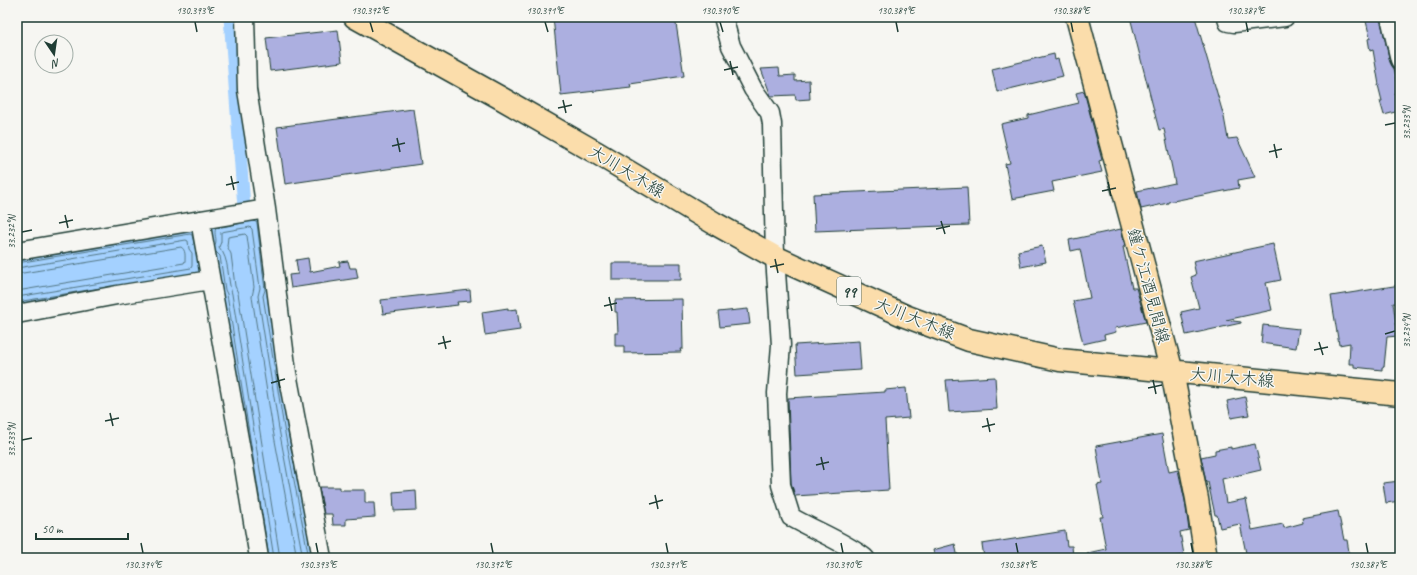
<svg xmlns="http://www.w3.org/2000/svg" width="1417" height="575" font-family="Caveat,'Klee One',sans-serif">
<style>
.water{fill:#a4d1ff;stroke:#6f96ae}
.lines{fill:none;stroke-linecap:round;stroke-linejoin:round}
.shore{stroke:#547885;stroke-width:1}
.canal{stroke:#a4d1ff;stroke-width:13}
.building{fill:#acafe0;stroke:#1f3d34}
.minor-casing{stroke:#1f3d34;stroke-width:21}
.major-casing{stroke:#1f3d34;stroke-width:25}
.minor{stroke:#f6f6f2;stroke-width:18}
.major{stroke:#fbddab;stroke-width:22}
.ticks{fill:none;stroke:#1f3d34;stroke-width:1.5}
.labels{text-anchor:middle;stroke-width:3;stroke-linejoin:round;paint-order:stroke}
.shield{fill:#f6f6f2;stroke:#60746d;stroke-width:1}
.shield-label{font-size:16px;font-weight:bold;fill:#1f3d34}
.street-label{font-size:17px;fill:#1f3d34;stroke:#f6f6f2}
.neatline{fill:none;stroke:#1f3d34;stroke-width:1.5}
.ticks-label{font-size:10px;text-anchor:middle;fill:#1f3d34}
</style>
<rect width="100%" height="100%" fill="#f6f6f2"/>
<filter id="ink" filterUnits="userSpaceOnUse"><feTurbulence type="fractalNoise" baseFrequency=".025" numOctaves="2"/><feDisplacementMap in="SourceGraphic" scale="8" xChannelSelector="R" yChannelSelector="G"/><feConvolveMatrix kernelMatrix="1 2 1 2 8 2 1 2 1" color-interpolation-filters="sRGB"/></filter>
<g filter="url(#ink)">
<path class="water" d="M256,217l5,5 9,70 -3,3 20,133 26,130h-48l-49,-302 -16,2 2,14 -185,34v-47l176,-30h17l1,-4z"/>
<g class="lines">
<path class="shore" d="M215,245c3,-6 -2,-11 1,-17l38,-7 3,2 8,67 -2,6 21,132 25,130
M216,252l4,4 5,34 2,4 41,257
M17,263l173,-29 2,1 3,13
M17,268l169,-28 2,1 1,8 3,4v13l-1,2 -174,29
M17,274l164,-27c5,3 4,9 4,14l-1,2 -167,28
M17,302l83,-14
M274,558l-42,-264c-5,-15 -2,-35 -13,-47l2,-5v-10l29,-5 2,2 8,59 -2,8 21,133 24,129
M280,558l-42,-265 -3,-7 -4,-32 -4,-8 1,-9 17,-3 2,2 7,51 -2,10 21,133 24,128"/>
<path class="canal" d="M230,17l15,204"/>
</g>
<path class="building" d="M553,17h122l9,59 -54,8 1,3 -70,8z
M1130,17h65l29,100 4,22 9,-1 18,39 -17,3 1,8 -71,14v1l-27,6 -4,-18 38,-8 -11,-54 -5,1z
M1365,17h15l10,45 4,7 6,22 -5,2 4,18 -15,4 -4,-14h2l-4,-16h1l-6,-35 -3,1 -2,-12 2,-1z
M338,30l4,32 -72,9 -4,-33z
M1054,54l1,6 3,-1 5,17 -66,16 -5,-23z
M779,68l1,8 15,-1v6l14,-1 1,19 -14,1 -1,-5 -24,1 -10,-27z
M1084,91l18,69 -3,1 3,11 -50,10 2,9 -42,8 -7,-35 5,-1 -9,-39 27,-6v-3l51,-12 -3,-10z
M413,109l8,55 -136,20 -8,-57z
M967,187l2,38 -154,6 -2,-37z
M1121,229l4,17 -2,1 9,41h4l10,34 -31,6 1,4 -12,3 1,4 -22,5 -10,-43 17,-3 -10,-49 -9,2 -2,-11z
M1273,244l8,36 -15,3 6,27 -46,10 15,2v1l-55,12 -5,-23 18,-4 -8,-31 5,-2 -3,-14z
M1042,246l4,16 -25,5 -3,-16z
M308,258l2,14 30,-6 -1,-4 9,-1 2,7h6l2,10 -67,10 -2,-13 9,-1 -2,-14z
M612,263h69v17h-69z
M1400,285v19l-7,-1 5,33 -11,1 -3,30h-2v3l-28,-3v-3h-5l1,-21 -11,2 -8,-49z
M470,290l1,11 -14,1 1,3 -75,9 -2,-14z
M682,299l1,50h-3l1,3 -57,1v-7h-9v-13h3l-1,-21h-2v-12z
M508,308v2l9,-1 3,21 -35,5 -3,-23z
M748,309l2,15 -30,3 -2,-15z
M1263,325l36,4 -3,19 -35,-5z
M859,341l2,29 -64,4 -2,-29z
M995,377l2,32 -48,3 -3,-32z
M906,388l3,30 -24,2 4,70 -94,6 -4,-13 -3,-85 97,-6v-2z
M1245,397l4,18 -18,3 -4,-17z
M1162,434l7,38 9,-2 7,31 4,29 -9,2 4,23 -16,3h-80l-1,-5 19,-4 -6,-32h3l-6,-32 5,-1 -6,-38z
M1255,444l6,26 -39,9 4,24 20,-4 6,31 31,-6 1,4 19,-5 -1,-5 36,-7 6,29h3l3,18h-103l-7,-34 -20,4 -3,-13h-2l-7,-33h-2l-5,-25 14,-3v-4l16,-3v2z
M1400,481v20l-14,2 -3,-20z
M319,487h21v3h25v13h9l1,14 -29,2v6h-13l-1,-11h-8z
M416,490l1,20 -23,1 -1,-19z
M1065,531l2,15h5l1,11 -89,1 -2,-14z
M955,544l3,14h-23l-2,-8z"/>
<g class="lines">
<g class="minor-casing">
<path id="minor" d="M245,17l2,73 19,119 21,164 35,185
M723,17l8,29 22,43 17,24 2,11 3,133 6,88 -4,48 4,92 10,32c24,14 52,24 74,41
M1227,17l1,5 6,1 51,-6
M1390,17l10,43
M200,220l44,247 15,91
M17,251l249,-42
M17,314l100,-19 93,-15"/>
</g>
<g class="major-casing">
<path id="major" d="M355,17l144,80 98,56 117,70 61,34 130,59 64,24 91,20 340,34
M1077,17l95,355 25,127 9,59"/>
</g>
<use href="#minor" class="minor"/>
<use href="#major" class="major"/>
</g>
</g>
<path class="ticks" d="M195,22l2,10M370,22l3,10M545,22l3,10M720,22l3,10M896,22l2,10M1071,22l2,10M1246,22l2,10M730,61l3,14M724,70l14,-3M563,100l3,13M558,108l14,-3M1385,125l10,-2M397,138l3,14M1274,144l3,14M392,146l13,-3M1269,152l13,-3M231,176l3,14M1108,182l3,14M226,185l13,-3M1102,191l14,-3M65,215l3,13M941,221l4,13M59,223l14,-3M936,229l14,-3M22,232l10,-2M775,259l3,14M770,267l14,-3M609,297l3,14M604,306l13,-3M1385,334l10,-3M443,336l3,13M1319,342l4,13M438,344l13,-3M1314,350l14,-3M277,374l3,14M1153,380l3,14M271,383l14,-4M1148,388l14,-3M110,413l3,13M987,418l3,14M105,421l14,-3M982,427l13,-3M22,440l10,-2M821,457l3,13M816,465l13,-3M655,495l3,14M649,504l14,-4M141,543l2,10M316,543l2,10M491,543l2,10M666,543l2,10M841,543l2,10M1016,543l2,10M1191,543l2,10M1366,543l2,10"/>
<g class="labels">
<rect class="shield" x="837" y="277" width="24" height="28" rx="3"/>
<g class="shield-label">
<text x="849" y="297">99</text>
</g>
<g class="street-label">
<text transform="translate(627 171) rotate(31)" y="6">大川大木線</text>
<text transform="translate(1149 286) rotate(75)" y="6">鐘ケ江酒見間線</text>
<text transform="translate(915 318) rotate(22)" y="6">大川大木線</text>
<text transform="translate(1232 377) rotate(5)" y="6">大川大木線</text>
</g>
</g>
<rect width="1417" height="575" fill="none" stroke="#f6f6f2" stroke-width="44"/>
<g transform="translate(54 54) rotate(167)"><circle r="19" fill="#f6f6f2" stroke="#a0aca6"/>
<path d="M0-3L7 15L0 10L-7 15Z" fill="#1f3d34"/>
<text y="-6" font-size="11" font-weight="bold" text-anchor="middle" fill="#1f3d34">N</text>
</g>
<path d="M36 533v6h92v-6" fill="none" stroke="#1f3d34" stroke-width="2"/>
<text x="42" y="533" font-size="12" fill="#1f3d34" stroke="#f6f6f2" stroke-width="3" paint-order="stroke">50 m</text>
<rect x="22" y="22" width="1373" height="531" class="neatline"/>
<g class="ticks-label">
<text x="195" y="14">130.393°E</text>
<text x="370" y="14">130.392°E</text>
<text x="545" y="14">130.391°E</text>
<text x="720" y="14">130.390°E</text>
<text x="896" y="14">130.389°E</text>
<text x="1071" y="14">130.388°E</text>
<text x="1246" y="14">130.387°E</text>
<text transform="translate(1406 123) rotate(-90)" y="4">33.233°N</text>
<text transform="translate(11 232) rotate(-90)" y="4">33.232°N</text>
<text transform="translate(1406 331) rotate(-90)" y="4">33.234°N</text>
<text transform="translate(11 440) rotate(-90)" y="4">33.233°N</text>
<text x="143" y="568">130.394°E</text>
<text x="318" y="568">130.393°E</text>
<text x="493" y="568">130.392°E</text>
<text x="668" y="568">130.391°E</text>
<text x="843" y="568">130.390°E</text>
<text x="1018" y="568">130.389°E</text>
<text x="1193" y="568">130.388°E</text>
<text x="1368" y="568">130.387°E</text>
</g>
</svg>
